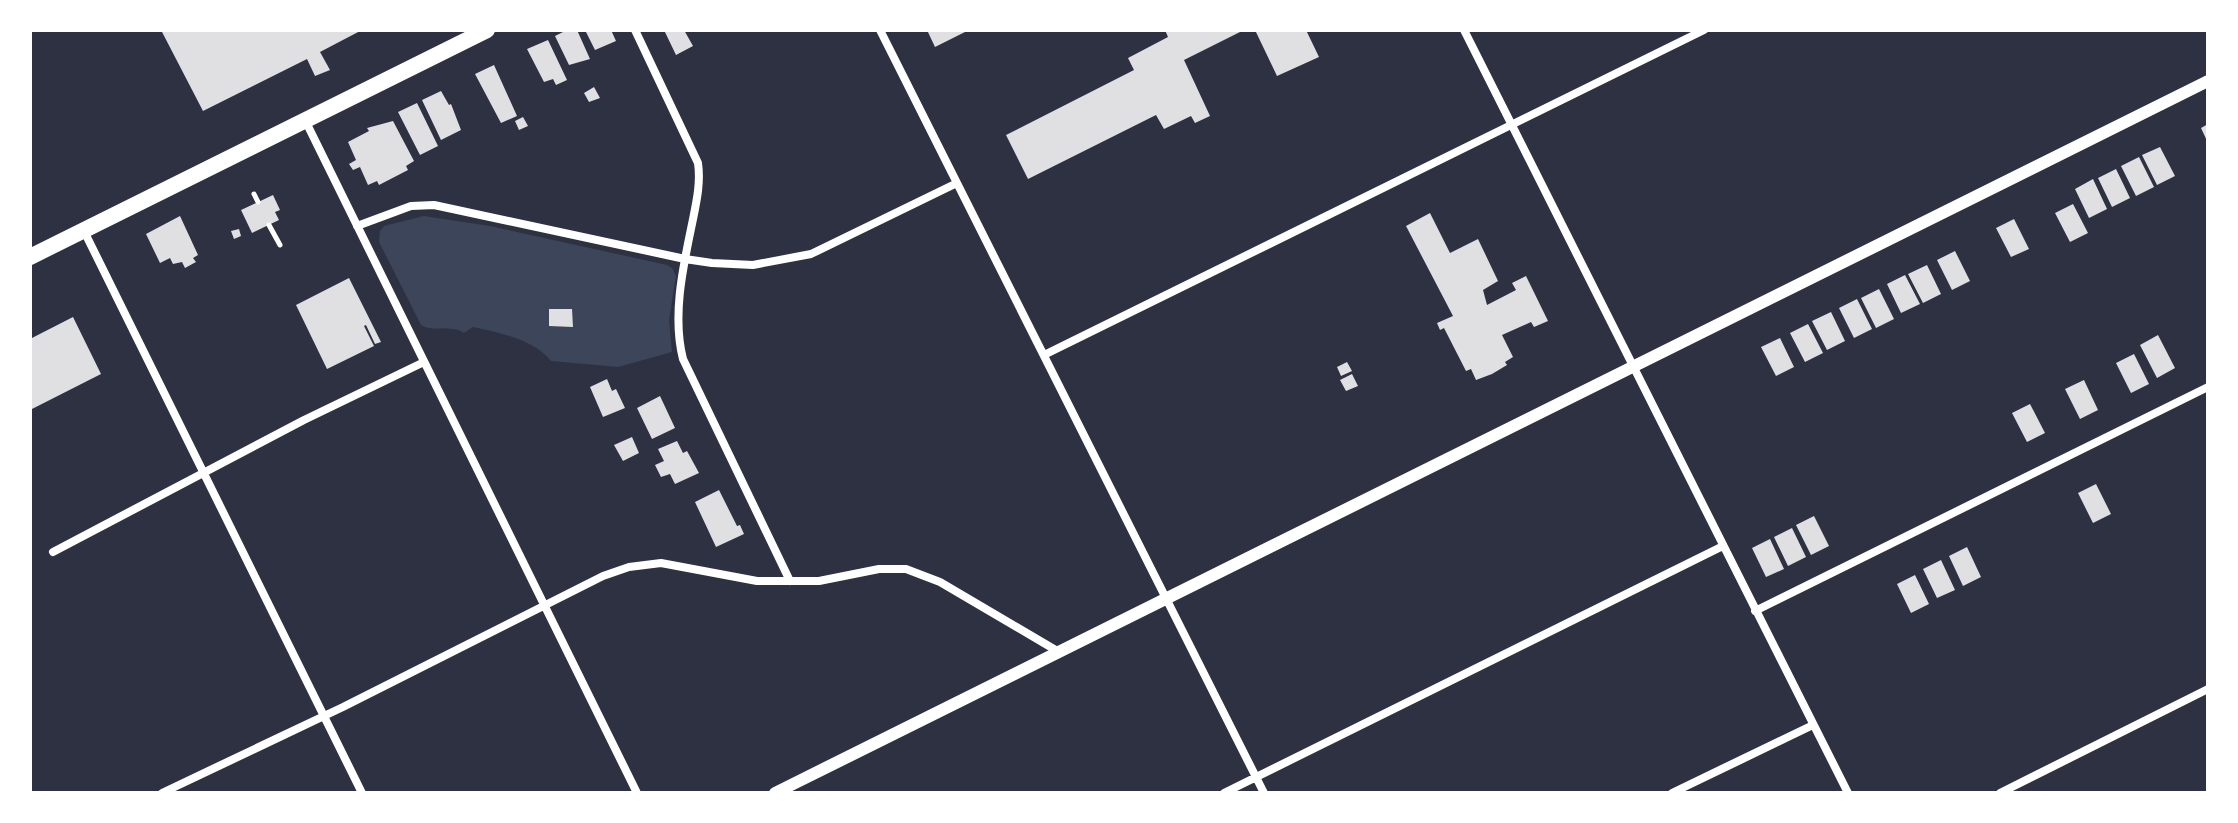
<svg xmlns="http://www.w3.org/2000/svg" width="2238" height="823" font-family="Signika,sans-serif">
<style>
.green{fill:#3c4559}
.building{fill:#e0e0e3}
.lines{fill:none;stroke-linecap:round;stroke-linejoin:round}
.service{stroke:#fff;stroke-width:5}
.minor{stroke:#fff;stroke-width:8}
.tertiary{stroke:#fff;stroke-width:12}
.primary{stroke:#fff;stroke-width:16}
</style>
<rect width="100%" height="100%" fill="#2d3142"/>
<path class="green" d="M424,216l66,10 177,39 5,3 4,8 -7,44 3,32 -54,15 -67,-6c-18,-22 -51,-28 -78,-34l-9,6c-14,-9 -30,0 -43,-8l-42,-83 1,-11 4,-5z"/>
<path class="building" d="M161,30h201l-42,22 10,18 -15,6 -8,-17 -104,52z
M567,30h10l13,29 -21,6 -14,-29z
M585,30h26l5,11 -21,9z
M664,30h20l9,16 -17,9z
M927,30h42l-34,17z
M1165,30h79l-60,30 26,56 -15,7 -4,-7 -27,13 -8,-14 -128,64 -22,-44 128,-65 -6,-12 40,-21z
M1255,30h51l13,27 -42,19z
M548,40l19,40 -11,5 -3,-6 -9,3 -17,-33z
M494,65l23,51 -16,7 -26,-49z
M594,87l6,11 -11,4 -5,-9z
M441,91l8,14 2,-1 10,26 -20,10 -19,-40z
M417,103l21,43 -18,9 -22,-43z
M523,117l5,9 -9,4 -4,-9z
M393,121l21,40 -8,5 2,4 -29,15 -2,-4 -9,4 -8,-18 -7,3 -4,-6 7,-4 -8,-18 21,-11 -2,-3z
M2208,124v19l-7,-15z
M2160,147l15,29 -18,9 -15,-30z
M2139,157l15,30 -18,9 -15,-30z
M2116,169l14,29 -18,9 -14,-29z
M2093,179l14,30 -18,9 -14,-29z
M273,195l7,15 -5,2 4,8 -27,13 -11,-23z
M2073,204l15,29 -18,9 -15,-29z
M1430,213l20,40 28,-14 20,42 -15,9 4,15 29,-15 -4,-7 14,-7 22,45 -14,6 -3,-5 -29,13 11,22 -8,5 2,3 -15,9 -16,6 -5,-11 -5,2 -22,-43 -4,2 -3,-7 16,-7 -47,-90z
M180,216l18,39 -5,3 3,4 -11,6 -3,-6 -9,2 -3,-6 -10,5 -14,-29z
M2014,219l15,30 -18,8 -15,-29z
M239,229l2,7 -7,3 -3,-8z
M1955,251l15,30 -18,9 -15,-30z
M1927,265l14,29 -18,9 -15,-29z
M1905,275l15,29 -19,9 -14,-29z
M349,278l32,64 -6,2 -9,-19 -2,1 10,20 -47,23 -31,-64z
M1879,289l15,30 -18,9 -15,-30z
M1857,299l15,30 -18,9 -15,-30z
M549,309h23l1,18 -24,-1z
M1831,312l14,29 -18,9 -15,-29z
M73,317l28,57 -71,36v-71z
M1808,324l15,29 -18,9 -15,-29z
M2158,335l17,33 -18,10 -17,-33z
M1780,338l14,29 -18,9 -15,-29z
M2134,354l15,30 -18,9 -15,-30z
M1347,362l5,9 -11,5 -4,-9z
M1352,374l6,12 -12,5 -6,-11z
M607,379l5,12 4,-2 9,19 -22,9 -13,-30z
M2084,380l14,30 -18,9 -15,-30z
M660,396l15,32 -23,11 -15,-31z
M2030,404l15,29 -18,9 -15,-29z
M632,437l7,16 -16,8 -9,-16z
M677,441l6,12 4,-2 12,22 -24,11 -5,-10 -9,3 -6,-12 9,-4 -6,-12z
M2096,484l15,30 -18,9 -15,-30z
M719,490l18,36 3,-1 4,9 -28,13 -21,-45z
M1814,516l15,30 -18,9 -15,-30z
M1792,528l14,29 -18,9 -14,-29z
M1770,539l14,30 -18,8 -14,-29z
M1967,547l14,30 -18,9 -14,-30z
M1941,560l14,30 -18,8 -14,-29z
M1915,575l14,29 -18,9 -14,-29z"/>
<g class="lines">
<path class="service" d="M254,194l4,8
M269,225l11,20"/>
<path class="minor" d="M635,30l63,133c3,21 -2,41 -6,61 -9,43 -20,92 -9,135l107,222
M880,30l384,763
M1464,30l384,763
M305,120l332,673
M357,226l54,-20 23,-1 251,54 27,4 41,2 58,-11 146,-71
M84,231l278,562
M1044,355l660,-325
M53,552l251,-132 120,-58
M1755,611l453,-224
M162,793l181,-86 260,-131 26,-9 32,-4 96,18h62l60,-12h27l34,13 119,70
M1224,793l499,-247
M1672,793l141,-68
M2000,793l208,-104"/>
<path class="tertiary" d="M775,793l1433,-712"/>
<path class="primary" d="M30,257l457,-227"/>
</g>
<rect width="2238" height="823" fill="none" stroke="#ffffff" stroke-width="64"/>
</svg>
